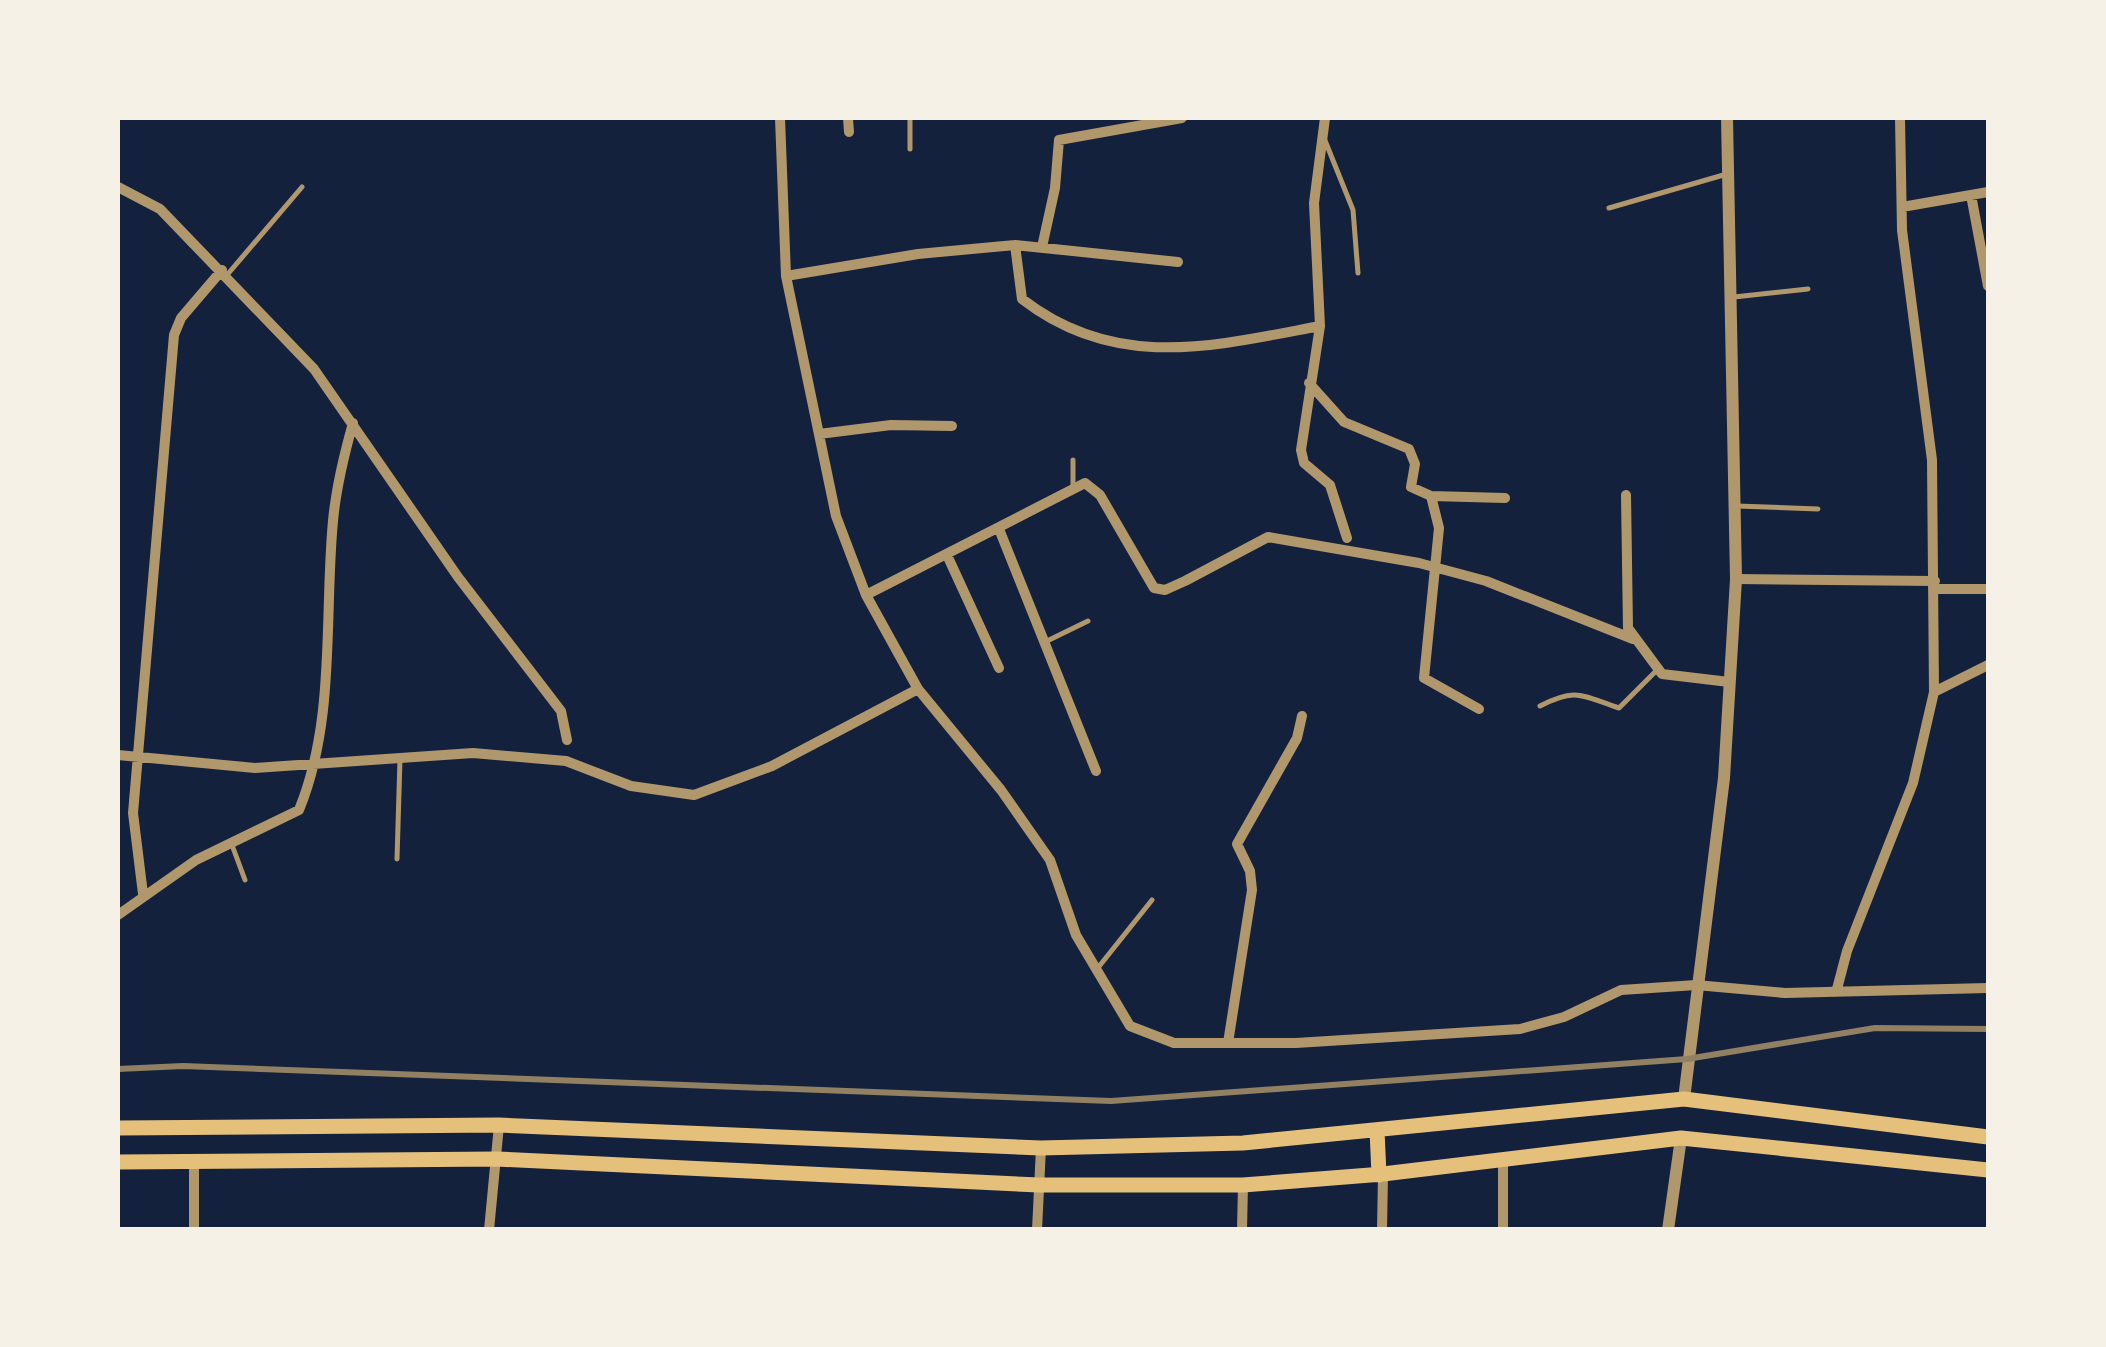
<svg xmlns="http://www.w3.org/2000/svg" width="2106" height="1347" font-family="Commissioner,sans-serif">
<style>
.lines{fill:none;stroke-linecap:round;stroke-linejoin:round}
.service{stroke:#b1986c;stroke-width:5}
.minor{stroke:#b1986c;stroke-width:10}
.tertiary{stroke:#b1986c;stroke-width:12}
.primary{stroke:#e5c07b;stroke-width:15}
.rail{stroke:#918062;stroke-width:6}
</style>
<rect width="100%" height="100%" fill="#14213d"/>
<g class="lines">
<path class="service" d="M910,118v31
M1324,138l29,72 5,63
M1609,208l118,-34
M227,275l75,-88
M1734,297l74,-8
M1073,460v26
M1737,506l81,3
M1047,641l41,-20
M1540,706c37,-19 42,-10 79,2l37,-37
M232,845l13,35
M397,859l3,-100
M1097,969l55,-69"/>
<path class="minor" d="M780,118l6,158 50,240 30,79 52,94 83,101 49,70 26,75 54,91 44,17h122l224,-14 44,-12 57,-27 75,-5 89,8 203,-5
M848,118l1,14
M1325,118l-11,85 6,123 -19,124 3,13 26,22 17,53
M118,187l42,22 154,160 144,208 103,134 6,29
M1971,195l17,91
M1902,207l86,-15
M1015,245l7,54c94,73 192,47 298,27
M1042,247l13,-59 4,-48 123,-22
M786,276l132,-22 97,-9 163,17
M1309,383l35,39 65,27 6,15 -4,23 20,9 8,32 -15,150 55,31
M819,434l72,-9 61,1
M1626,495l2,133 34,46 67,8
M1431,496l74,2
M999,529l97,242
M947,555l52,113
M1736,579l199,2
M1935,589h53
M866,595l219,-112 15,12 54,93 11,2 20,-9 83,-44 151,26 67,18 147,58
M1934,692l54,-27
M118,755l137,13 218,-15 93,8 65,25 63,9 78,-29 146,-77
M143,894l-10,-81 41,-478 7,-17 41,-48
M118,915l78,-55 103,-50c37,-90 25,-194 34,-289 3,-33 11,-66 20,-98
M1837,989l10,-38 66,-168 21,-91 -2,-232 -30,-230 -2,-112
M1228,1043l24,-153 -2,-19 -13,-27 60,-106 5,-22
M1503,1159v71
M194,1230v-68
M489,1230l10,-105
M1037,1230l4,-82
M1242,1230l1,-45
M1382,1230l1,-56"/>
<path class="tertiary" d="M1684,1099l40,-321 12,-199 -9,-461
M1668,1230l13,-92"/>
<path class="primary" d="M118,1128l381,-3 542,23 202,-5 441,-44 304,38
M1377,1130l2,45
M118,1162l379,-3 542,26h204l140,-11 298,-36 307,32"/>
<path class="rail" d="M118,1069l65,-3 928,35 576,-42 188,-31 113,1"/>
</g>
<rect width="2106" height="1347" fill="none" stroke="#f6f1e7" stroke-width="240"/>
</svg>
